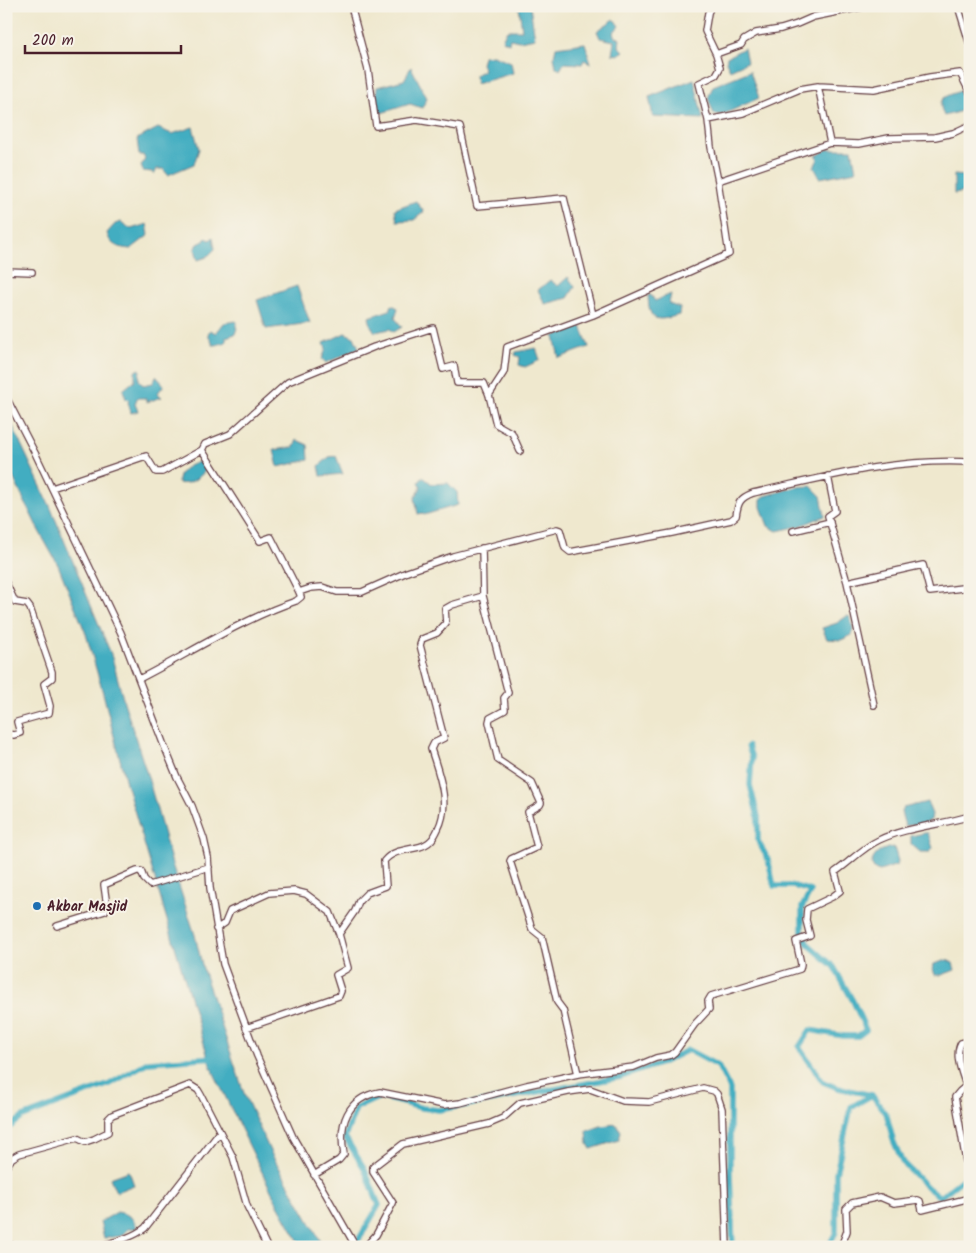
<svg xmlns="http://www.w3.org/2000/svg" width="976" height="1253" font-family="Kalam,sans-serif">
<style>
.water{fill:#42adc1;stroke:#466676}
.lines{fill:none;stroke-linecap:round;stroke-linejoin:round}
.canal{stroke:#42adc1;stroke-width:5.5}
.minor-casing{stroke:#633d43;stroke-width:8}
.minor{stroke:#fff;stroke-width:5.5}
.poi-dot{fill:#1f6fb2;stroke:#f7f3e8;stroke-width:2}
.labels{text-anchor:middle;stroke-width:4;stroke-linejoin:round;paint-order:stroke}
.poi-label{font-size:14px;font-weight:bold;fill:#4a1f2b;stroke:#f7f3e8;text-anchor:start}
</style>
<rect width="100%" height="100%" fill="#f7f3e8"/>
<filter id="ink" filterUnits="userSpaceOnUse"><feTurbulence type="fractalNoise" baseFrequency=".02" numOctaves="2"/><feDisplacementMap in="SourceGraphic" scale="10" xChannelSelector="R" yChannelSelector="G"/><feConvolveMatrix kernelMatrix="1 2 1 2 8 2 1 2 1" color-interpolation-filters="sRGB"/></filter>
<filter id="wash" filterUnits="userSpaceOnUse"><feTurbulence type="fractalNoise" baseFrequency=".0096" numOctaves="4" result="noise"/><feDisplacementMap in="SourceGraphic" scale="20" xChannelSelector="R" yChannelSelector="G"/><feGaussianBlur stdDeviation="1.12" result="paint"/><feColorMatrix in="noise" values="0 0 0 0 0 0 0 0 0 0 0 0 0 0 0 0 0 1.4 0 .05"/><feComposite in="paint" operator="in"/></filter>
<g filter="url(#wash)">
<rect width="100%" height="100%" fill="#efe8ce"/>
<path class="water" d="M522,6h8l5,32 -16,3 -9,-2 -1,4 -7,-3 5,-10h15l-3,-23z
M614,19l5,7 -6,7 2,4 5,1 -1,9 5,4 -6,4 -6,-1 2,-13 -14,-3 -3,-7z
M585,43l6,20 -7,-3 -2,4 -18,-1 -4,7 -4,-3 -2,-11 2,-9z
M744,48l3,14 -17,8 -4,-8 1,-5z
M493,55l18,7 2,11 -37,11 -1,-9 9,-5 -3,-6 2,-8z
M411,67l16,31 -5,10 -12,-4 -29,9 -6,-8 2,-18 27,-7z
M750,71l9,27 -37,17 -8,-1 -6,-16 5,-12z
M694,79l9,40 -50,-2 -4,-20z
M960,91l5,7 2,7 -2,5 -21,6c-8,-18 0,-19 16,-25z
M193,127l6,22 -5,15 -26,11 -5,-6h-6l-3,6 -2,-3 -9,-1 -2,-5 4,-7 -2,-4h-4l-2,-16 21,-11 14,6z
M828,149h24l4,22 -36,7 -6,-11 4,-8 -2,-3z
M969,171l1,20 -16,3v-19l12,1z
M416,201l8,11 -10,8 -17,1 -2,-12z
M121,222l10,7 16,-5 2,11 -18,14c-12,-1 -21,-3 -24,-16l8,-9z
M213,237l2,12 -8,8 -9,3 -3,-11 3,-5 6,-3 2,-3 4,2z
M568,277l7,10 -7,11 -23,6 -7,-14 12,-10 8,6z
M297,286l13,37 -44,6 -9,-29z
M671,294l-2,10 11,4 -1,7c-24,7 -30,7 -31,-20h3l4,6z
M392,305l6,3 -3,10 7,9 -8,5 -4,-3 -15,3 -4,-6 -2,-9 21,-7z
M236,321l1,7 -2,6 -9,3v5l-10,3h-3l-5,-11 2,-4 6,3 8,-10z
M581,326l8,21 -30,11 -5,-22z
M345,333l9,4 5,11 -33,15 -4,-4 4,-10 -2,-6z
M536,348l4,12 -15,7 -6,-2 1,-8 -5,-2 1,-3z
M140,369l-1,11 4,5 10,-2 3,-7 8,9 -7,9 5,3 -15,5 -2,-4h-8l-2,6 3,7 -7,2 -3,-11 1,-2 -3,-1 -3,-9 12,-10v-9z
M6,412l44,94 61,148 13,48 24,75 24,87 23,71 8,34 42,127 26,57 53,94h-22l-25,-44 -66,-136 -85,-284 -23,-90 -17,-59 -28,-69 -19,-34 -33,-68z
M297,440l11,5 1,15 -31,7 -4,-17 20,-3z
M336,456l7,18 -22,2 -2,-10 10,-9z
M201,461l6,8c-7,8 -17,17 -29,14 -1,-14 13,-18 23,-22z
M423,477l9,7 16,-1 9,9 1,13 -34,10 -1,-2 -5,1 -3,-16 6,-11 -2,-5z
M811,486l10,10 4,20 -25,10 -23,5 -9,-5 -7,-19v-8l4,-3 31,-9z
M847,616l3,1 3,11 -1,7 -11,5 -14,-1 -5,-11 15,-5z
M927,802l5,12 -1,6 -6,3 -20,3 -4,-14 2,-4z
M925,833h3l5,15 -3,4h-10l-9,-8v-8z
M894,847l4,14 -1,4 -17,6 -6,-2 -3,-5c4,-12 11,-15 23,-17z
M947,960l6,3 2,7 -13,5h-7l-2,-6 1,-5z
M616,1124l5,7 -2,9 -28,9 -3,-5 -1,-13 14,-5z
M129,1171l5,14 -18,7 -6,-14z
M117,1212c11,2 17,5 20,16l-9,1 -7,7 -17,2 -4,-16z"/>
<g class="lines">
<path class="canal" d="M748,746l4,12 -2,27 8,32v24l10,18 6,27h20l17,5 -9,16v25l5,11 27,24 19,34 13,29 -8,6h-15l-33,-6 -11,17 24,35 15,6 34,7 15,21 6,24 10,23 25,25 12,9 24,-19 6,-9
M6,1130l17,-13 87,-33 38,-22 67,-5
M346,1247l13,-8 20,-34 -15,-37 -19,-31 11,-29 24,-11 42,11 17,2 182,-33 41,-14 26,-13 30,16 12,23v86l3,72
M828,1247l8,-15v-59l15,-66 21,-12"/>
</g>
</g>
<g filter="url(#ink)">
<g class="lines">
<g class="minor-casing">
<path id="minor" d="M351,6l17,64 8,56 41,-6 43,7 17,79 87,-8 29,117
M958,6l12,39
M716,54l25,-9 3,-5 12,-7 25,-4 16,-5 16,-7 54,-11
M818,86l56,3 56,-12 30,-4 10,20
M708,120l-9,-37 17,-8 4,-7 -4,-14 -11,-23 3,-18 3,-7
M718,181l-7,-34 -3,-27 35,-7 57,-24 18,-3 12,57
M6,271l26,1
M489,395l15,-23 3,-25 86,-32 136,-61 -11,-73 112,-38 29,1 30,-6 46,-1 18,-4 17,-8
M6,397l30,58 85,178 42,110 14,34 15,29 12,33 4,18 2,31 13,76 34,92 36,81 63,110
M202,450l3,-6 25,-10 58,-52 86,-35 59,-19 10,41 11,-3 3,17h27l5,12 7,29 16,9 8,18
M828,476l7,35 -7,5 19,66
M52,488l94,-32 10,16h6l40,-22 58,91 11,-4 28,55 2,5 -5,4c-56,19 -104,51 -157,78
M793,531l37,-9
M482,548l1,48 25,97 -4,5 1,12 -15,8 -1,4 9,38 34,23 9,20 -1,2 -12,7 9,35 -26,12 -1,2 22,68 10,8 15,65 6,8 15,64
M6,583l9,19 12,2 3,4 22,64v6l-8,6 6,22 -1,7 -32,9 3,11 -6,2 -8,-1
M299,592l12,-4 11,-1 15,5h25l45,-20 46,-16 104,-27 3,1 5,18 5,4 102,-19 59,-13 5,-4c2,-14 4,-18 17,-23 73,-16 141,-35 217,-31
M874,705l-27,-123 76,-17 7,27 40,-5
M57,926l48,-15 2,-5 -3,-21 33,-14h4l3,8 6,6 59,-18
M216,929l9,-6 5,-12 39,-18 25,-2 12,3 24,18 9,22 16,-23 4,-10 8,-8 19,-7 -2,-25c9,-11 23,-11 35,-14 11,-3 15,-9 19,-18 13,-26 1,-54 -7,-80l3,-6 10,-5 -24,-93 2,-6 15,-6 9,-10 -1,-14 7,-4 31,-9
M246,1028l93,-32 2,-5 -5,-16 12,-7 -9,-34
M970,1041l-9,2c-7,13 1,29 5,43l-6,5 -5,6 15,88
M6,1167l6,-9 7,-4 58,-16 8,4 9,-3 14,-7v-13l4,-4 78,-30 8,5 3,5 32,62 14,49 20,41
M314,1175l25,-15 5,-6c-6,-30 3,-56 36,-62l64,13 16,-2 67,-18 51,-11 56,-7 22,-9 15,-3 4,-3 20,-28 14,-15 -1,-8 3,-5 89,-27 1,-5 -5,-23 14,-5 -4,-16 1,-11 25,-12 8,-6 -5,-19c15,-10 27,-24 44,-32 27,-13 62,-15 91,-24
M6,1243l9,4
M98,1247c16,-5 34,-9 47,-19l75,-96
M365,1247l11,-12 17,-32 -20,-31v-5l30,-23 86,-20 14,-6 17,-15 48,-11 22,-3 33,12 26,1 54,-14 11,3 3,3 5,15 5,138
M841,1247l6,-16 -1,-22 6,-6 28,-6 14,6 24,-3 2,1 2,9 48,-12"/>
</g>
<use href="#minor" class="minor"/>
</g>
</g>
<circle class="poi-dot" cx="37" cy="906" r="5"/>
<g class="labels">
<g class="poi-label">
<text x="47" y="911">Akbar Masjid</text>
</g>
</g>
<rect width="976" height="1253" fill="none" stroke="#f7f3e8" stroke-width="25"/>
<path d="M25 45v8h156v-8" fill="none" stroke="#4a1f2b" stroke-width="2.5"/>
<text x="32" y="45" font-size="15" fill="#4a1f2b" stroke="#f7f3e8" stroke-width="4" paint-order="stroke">200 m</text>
</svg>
